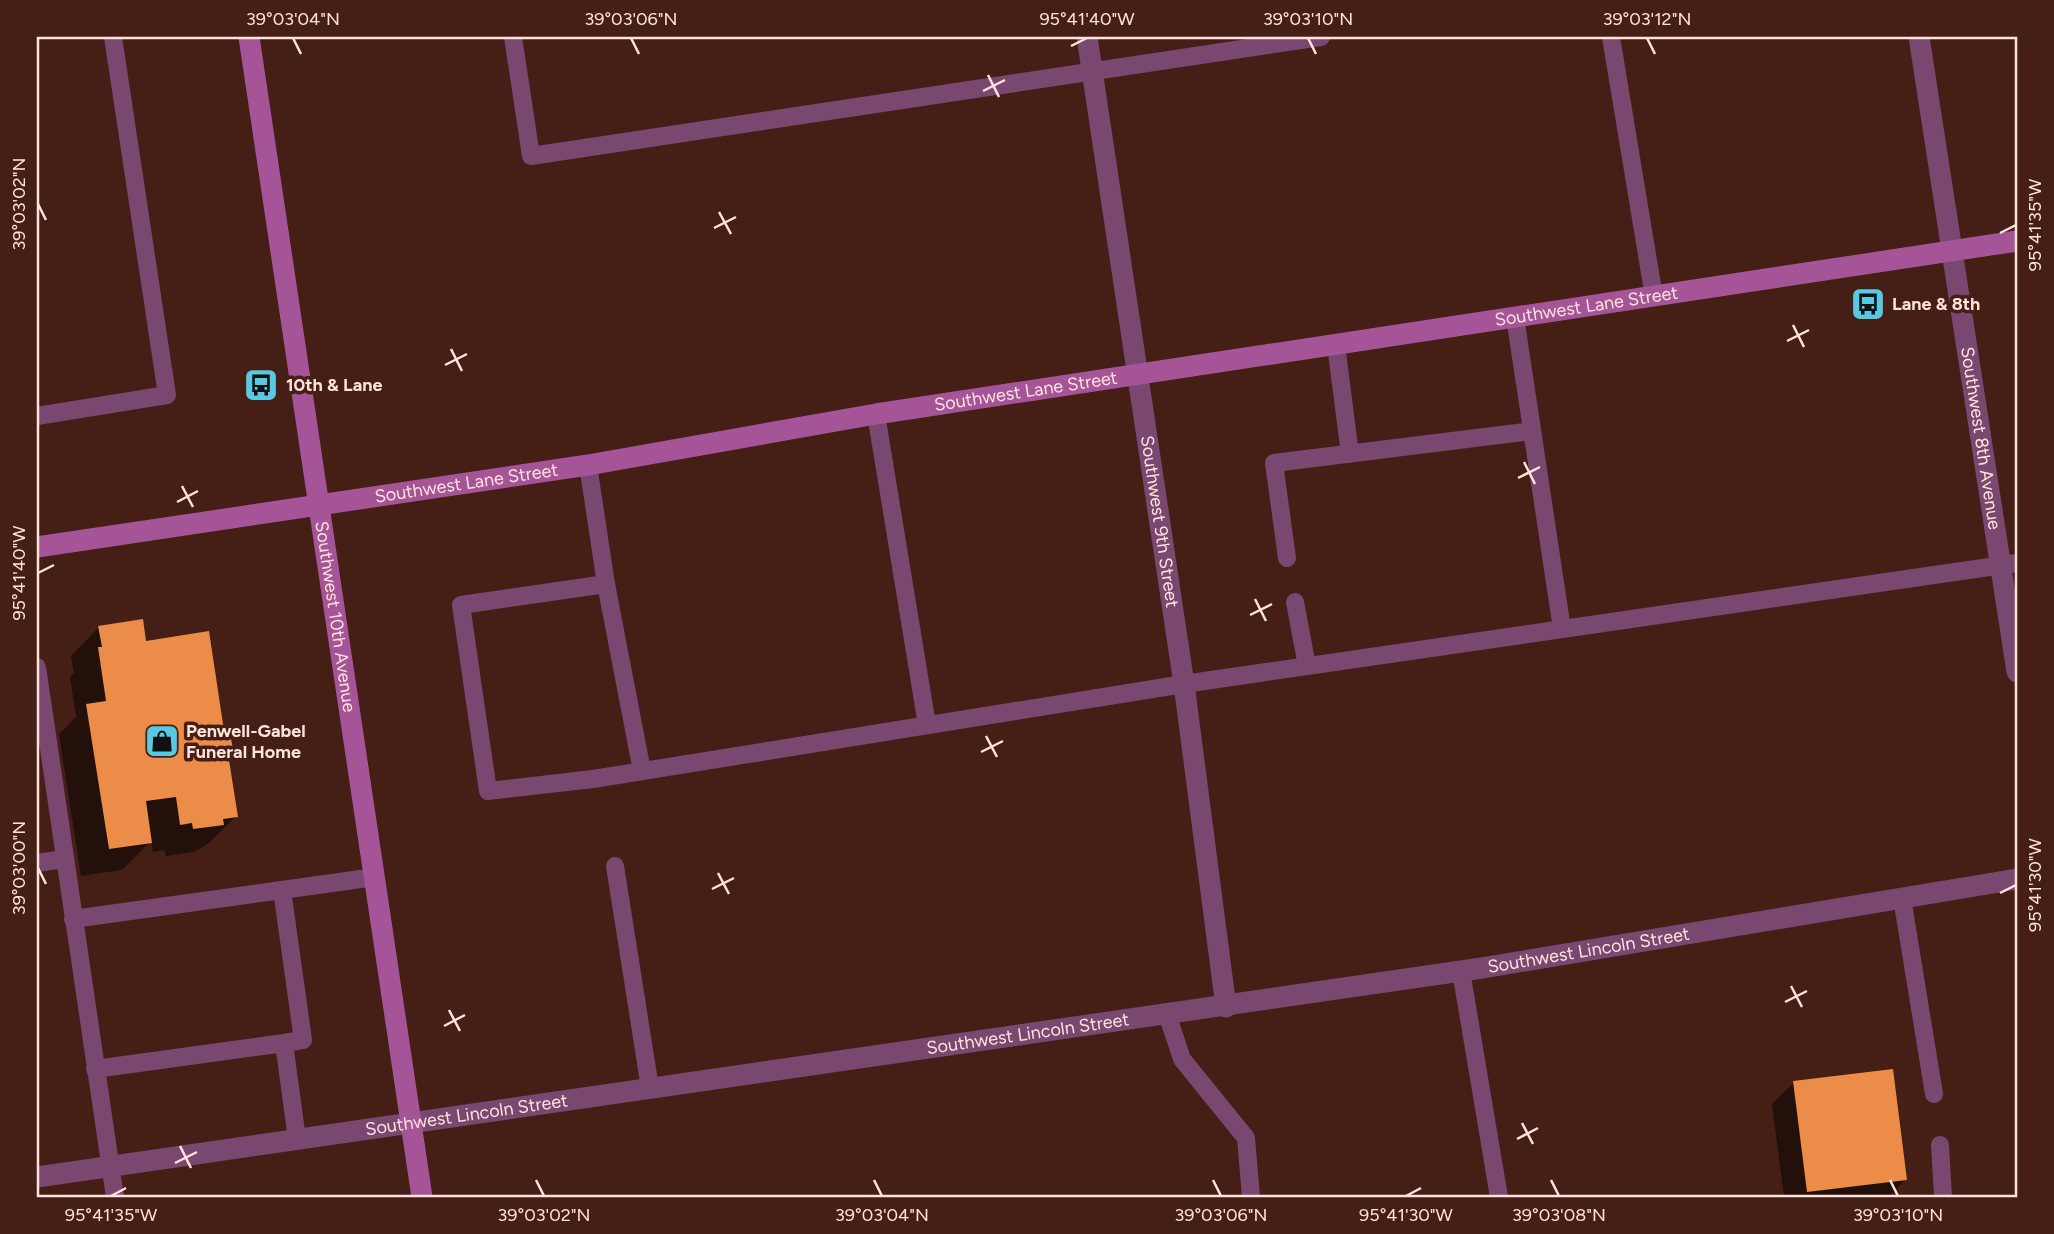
<svg xmlns="http://www.w3.org/2000/svg" width="2054" height="1234" font-family="Figtree,sans-serif">
<style>
.shadow{fill:#0007}
.building{fill:#eb8c48}
.lines{fill:none;stroke-linecap:round;stroke-linejoin:round}
.service{stroke:#7a4771;stroke-width:18}
.minor{stroke:#7a4771;stroke-width:21}
.tertiary{stroke:#7a4771;stroke-width:21}
.secondary{stroke:#a65498;stroke-width:21}
.ticks{fill:none;stroke:#fee3dc;stroke-width:2.5}
.labels{text-anchor:middle;stroke-width:7;stroke-linejoin:round;paint-order:stroke}
.poi-label{font-size:18px;font-weight:bold;fill:#fee3dc;stroke:#451e15;text-anchor:start}
.street-label{font-size:18px;fill:#fee3dc;stroke:#451e15}
.neatline{fill:none;stroke:#fee3dc;stroke-width:2.5}
.ticks-label{font-size:18px;text-anchor:middle;fill:#fee3dc}
</style>
<rect width="100%" height="100%" fill="#451e15"/>
<path class="shadow" d="M99,627l46,16 82,117 9,56 -28,28 -14,8 -28,4 -2,-6 -11,2 -2,-11 -29,29 -41,6 -22,-142 17,-17 -6,-40 4,-4 -3,-17z
M1794,1083l111,97 -17,17h-104l-12,-93z"/>
<path class="building" d="M143,619l3,22 63,-10 14,93 6,5 5,25 -5,6 9,57 -15,2 1,6 -31,4 -1,-6 -12,2 -4,-28 -30,4 6,42 -43,6 -23,-145 20,-3 -8,-54h4l-4,-21z
M1893,1069l14,111 -100,12 -14,-111z"/>
<g class="lines">
<path class="service" d="M513,37l18,119 790,-119
M1611,37l43,260
M1515,317l47,312
M1336,345l14,109
M876,414l51,311
M37,416l130,-21 -54,-358
M588,465l18,119
M1287,558l-13,-95 258,-32
M1295,602l12,64
M37,667l78,530
M642,771l-36,-187 -145,21 27,186 105,-12 591,-95 833,-121
M37,863l27,-4
M615,866l35,222
M1902,898l32,196
M73,919l209,-29
M1461,971l38,226
M1167,1014l15,45 64,79 5,59
M95,1069l189,-26
M297,1139l-13,-96 19,-3 -21,-150 93,-13
M1940,1145l3,52"/>
<g class="minor">
<path id="s1" d="M1087,37l97,647 42,323"/>
<path id="s2" d="M37,1177l1445,-209 535,-89"/>
</g>
<path class="tertiary" id="s3" d="M1919,37l98,635"/>
<g class="secondary">
<path id="s4" d="M249,37l173,1160"/>
<path id="s5" d="M37,547l551,-82 288,-51 1141,-173"/>
</g>
</g>
<path class="ticks" d="M293,38l8,16M631,38l8,16M1308,38l8,16M1647,38l8,16M1071,46l16,-8M988,75l11,22M983,91l22,-11M38,204l8,16M719,212l12,22M714,228l22,-11M2000,233l16,-8M1793,325l11,22M1787,341l22,-11M451,349l11,22M445,365l22,-11M1524,462l11,22M1518,478l22,-11M182,486l11,21M177,502l21,-11M38,573l16,-8M1255,599l11,22M1250,615l22,-11M986,736l11,21M981,752l22,-11M38,868l8,16M718,873l11,21M712,889l22,-11M2000,893l16,-8M1791,986l11,21M1785,1002l22,-11M449,1010l11,21M444,1026l21,-11M1522,1123l11,21M1517,1139l21,-11M180,1146l11,22M175,1163l22,-11M536,1180l8,16M874,1180l8,16M1213,1180l8,16M1551,1180l8,16M1890,1180l8,16M111,1196l15,-8M1406,1196l15,-8"/>
<defs>
<g id="bus-square" transform="scale(1.75)"><rect x="-9" y="-9" width="18" height="18" rx="4" fill="#57c9e1" stroke="#451e15"/><path d="M-5-6H5V4H4V6H2V4H-2V6H-4V4H-5ZM-3.5-4V0h7V-4ZM-3.5 1.2v1.5H-2V1.2ZM2 1.2v1.5H3.5V1.2Z" fill="#111"/></g>
<g id="shop-square" transform="scale(1.75)"><rect x="-9" y="-9" width="18" height="18" rx="4" fill="#57c9e1" stroke="#451e15"/><path d="M-5-2.5h2.3a2.7 3.5 0 0 1 5.4 0H5L5.5 6h-11ZM-1.5-2.5h3a1.5 2.3 0 0 0-3 0Z" fill="#111"/></g>
</defs>
<g fill-rule="evenodd">
<use href="#bus-square" x="1868" y="304"/>
<use href="#bus-square" x="261" y="385"/>
<use href="#shop-square" x="162" y="741"/>
</g>
<g class="labels">
<g class="poi-label">
<text x="1892" y="310">Lane &amp; 8th</text>
<text x="286" y="391">10th &amp; Lane</text>
<text x="186" y="737">Penwell-Gabel<tspan x="186" dy="21">Funeral Home</tspan></text>
</g>
<g class="street-label">
<text dy="6" stroke="none"><textPath href="#s5" startOffset="1568">Southwest Lane Street</textPath></text>
<text dy="6" stroke="none"><textPath href="#s5" startOffset="1001">Southwest Lane Street</textPath></text>
<text dy="6" stroke="none"><textPath href="#s3" startOffset="406">Southwest 8th Avenue</textPath></text>
<text dy="6" stroke="none"><textPath href="#s5" startOffset="434">Southwest Lane Street</textPath></text>
<text dy="6" stroke="none"><textPath href="#s1" startOffset="490">Southwest 9th Street</textPath></text>
<text dy="6" stroke="none"><textPath href="#s4" startOffset="586">Southwest 10th Avenue</textPath></text>
<text dy="6" stroke="none"><textPath href="#s2" startOffset="1568">Southwest Lincoln Street</textPath></text>
<text dy="6" stroke="none"><textPath href="#s2" startOffset="1001">Southwest Lincoln Street</textPath></text>
<text dy="6" stroke="none"><textPath href="#s2" startOffset="434">Southwest Lincoln Street</textPath></text>
</g>
</g>
<rect width="2054" height="1234" fill="none" stroke="#451e15" stroke-width="77"/>
<rect x="38" y="38" width="1978" height="1158" class="neatline"/>
<g class="ticks-label">
<text x="293" y="25">39°03'04"N</text>
<text x="631" y="25">39°03'06"N</text>
<text x="1087" y="25">95°41'40"W</text>
<text x="1308" y="25">39°03'10"N</text>
<text x="1647" y="25">39°03'12"N</text>
<text transform="translate(19 204) rotate(-90)" y="6">39°03'02"N</text>
<text transform="translate(2035 225) rotate(-90)" y="6">95°41'35"W</text>
<text transform="translate(19 573) rotate(-90)" y="6">95°41'40"W</text>
<text transform="translate(19 868) rotate(-90)" y="6">39°03'00"N</text>
<text transform="translate(2035 885) rotate(-90)" y="6">95°41'30"W</text>
<text x="111" y="1221">95°41'35"W</text>
<text x="544" y="1221">39°03'02"N</text>
<text x="882" y="1221">39°03'04"N</text>
<text x="1221" y="1221">39°03'06"N</text>
<text x="1406" y="1221">95°41'30"W</text>
<text x="1559" y="1221">39°03'08"N</text>
<text x="1898" y="1221">39°03'10"N</text>
</g>
</svg>
